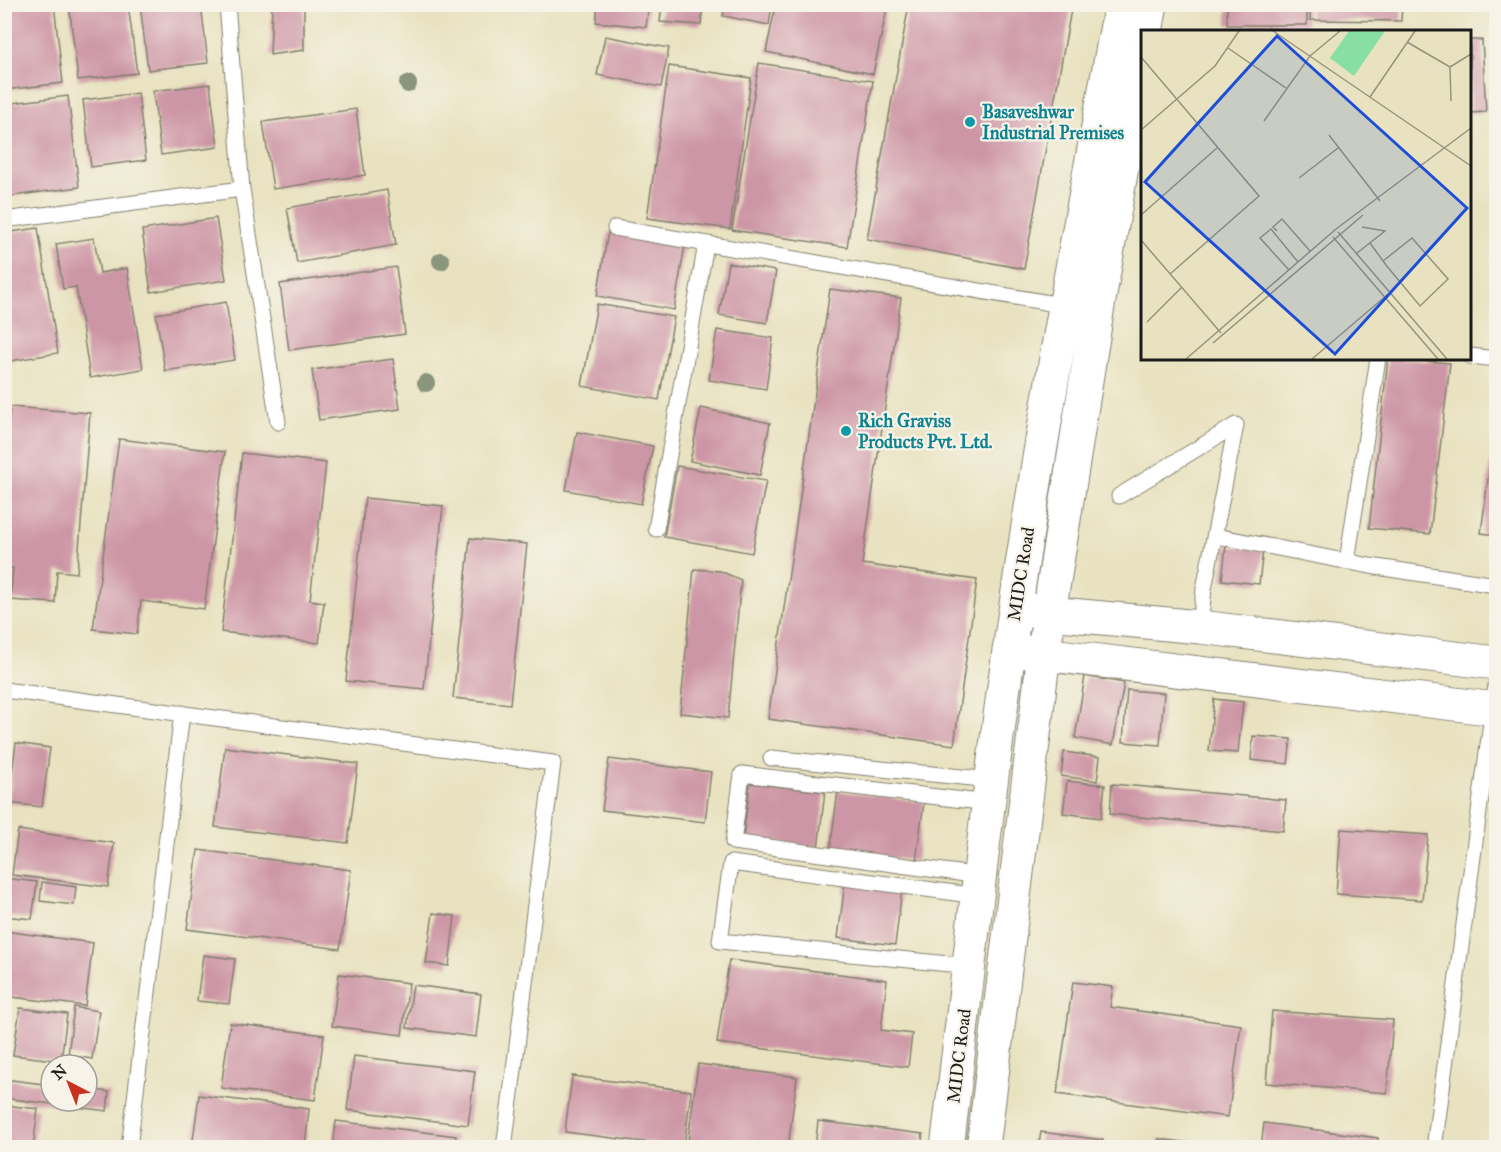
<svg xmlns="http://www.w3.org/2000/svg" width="1501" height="1152" font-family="'IM FELL Great Primer',serif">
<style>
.building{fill:#cd96a6}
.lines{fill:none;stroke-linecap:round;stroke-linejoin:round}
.service-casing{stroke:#827f6e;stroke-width:17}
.tertiary-casing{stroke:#827f6e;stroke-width:35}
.secondary-casing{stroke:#827f6e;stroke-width:35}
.service{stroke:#fff;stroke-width:15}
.tertiary{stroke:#fff;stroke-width:33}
.secondary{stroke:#fff;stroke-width:33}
.tree{fill:#89957c}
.culture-dot{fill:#0f9aa8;stroke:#f7f3e8;stroke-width:2}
.labels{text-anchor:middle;stroke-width:4.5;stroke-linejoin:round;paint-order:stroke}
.culture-label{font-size:18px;font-weight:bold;fill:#0d838f;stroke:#f7f3e8;text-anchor:start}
.street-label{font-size:18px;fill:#1c1c1c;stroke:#f7f3e8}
.inset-road{fill:none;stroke:#96937e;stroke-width:1.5}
.view{fill:#1d4ed8;fill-opacity:0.15;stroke:#1d4ed8;stroke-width:3}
.inset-edge{fill:none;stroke:#1c1c1c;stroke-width:3}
</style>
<rect width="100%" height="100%" fill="#f7f3e8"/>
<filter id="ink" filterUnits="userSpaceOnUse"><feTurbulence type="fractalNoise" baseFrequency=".0167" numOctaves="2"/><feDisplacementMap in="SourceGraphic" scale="12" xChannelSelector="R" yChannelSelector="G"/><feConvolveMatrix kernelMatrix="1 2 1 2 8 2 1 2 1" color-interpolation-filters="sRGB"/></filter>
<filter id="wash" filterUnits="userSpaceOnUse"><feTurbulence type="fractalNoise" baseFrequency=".008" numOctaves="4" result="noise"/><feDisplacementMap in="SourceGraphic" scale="24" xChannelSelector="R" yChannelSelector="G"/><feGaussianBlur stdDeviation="1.35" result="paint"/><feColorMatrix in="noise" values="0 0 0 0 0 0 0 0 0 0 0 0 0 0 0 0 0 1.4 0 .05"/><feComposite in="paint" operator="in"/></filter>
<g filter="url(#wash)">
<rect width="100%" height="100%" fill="#e8e2c0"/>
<g id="blocks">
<path class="building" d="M41,4h13l9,79 -58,7v-81z
M69,4h59l9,69 -59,7z
M140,4h61l7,59 -60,7z
M272,4h32v46l-34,5z
M598,4h51l-3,23 -50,-5z
M725,4h47l-3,21 -46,-9z
M776,4h112l-15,70 -107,-22z
M909,4h163l-48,265 -157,-30z
M1227,4h80v21h-80z
M1310,4h92l-1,17 -91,-1z
M662,5h41l-2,20 -41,-3z
M605,36l64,12 -8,39 -64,-12z
M1470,40h12l4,72 -16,1z
M759,63l114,18 -26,166 -115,-17z
M669,66l82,12 -21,151 -83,-11z
M210,84l8,63 -57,8 -8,-64z
M138,93l8,67 -55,7 -8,-67z
M68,96l11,91 -74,10 -1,-93z
M356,109l9,66 -92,14 -10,-67z
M387,190l9,55 -99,18 -10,-55z
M216,218l10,62 -75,12 -9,-62z
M38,228l20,125 -54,9v-129z
M608,232l77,13 -11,65 -77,-14z
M94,238l6,35 27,-5 16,101 -53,9 -14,-91 -13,2 -7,-45z
M728,263l48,8 -9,52 -48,-8z
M396,267l9,67 -116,16 -9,-66z
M830,289l71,9 -39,266 115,16 -23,165 -186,-26z
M226,302l9,58 -70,11 -9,-57z
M597,304l77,13 -15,83 -77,-14z
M717,330l56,8 -7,51 -57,-9z
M1388,358l62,5 -20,171 -61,-6z
M393,359l7,50 -81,11 -7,-50z
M10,407l80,6 -13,160 -20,-2 -2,32 -45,-3 3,-32 -9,-1v-91z
M701,408l69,15 -10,52 -70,-14z
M1495,425h1v110l-15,-2z
M577,432l76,14 -12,58 -75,-14z
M119,439l106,13 -21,157 -63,-8 -4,33 -44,-5z
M242,453l84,10 -16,137 14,2 -5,41 -98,-11z
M677,466l89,15 -14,72 -88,-16z
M365,498l78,8 -19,183 -78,-8z
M470,538l57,6 -17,160 -57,-6z
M1226,546l37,4 -4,34 -37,-4z
M694,569l26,2 21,9 -13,138 -48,-5z
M1085,676l39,7 -11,62 -38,-7z
M1127,690l37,3 -4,52 -37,-3z
M1214,699l29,3 -5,51 -29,-2z
M1253,736l38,3 -3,25 -37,-4z
M16,743l34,5 -8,59 -34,-4z
M225,747l133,17 -10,79 -133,-16z
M1064,752l36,5 -3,24 -36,-5z
M609,759l102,13 -6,50 -103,-12z
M1067,781l38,4 -4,33 -38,-5z
M750,783l75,9 -7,56 -75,-9z
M1112,784l174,16 -3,31 -173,-17z
M838,791l86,11 -8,59 -86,-10z
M1341,829l87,6 -6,65 -86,-6z
M18,830l96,13 -6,44 -96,-12z
M198,850l153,20 -11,79 -153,-20z
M4,878l33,4 -5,37 -28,-3z
M42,882l34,5 -2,18 -34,-4z
M845,882l57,7 -7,56 -57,-7z
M433,913l22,3 -6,50 -23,-3z
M4,931l89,12 -8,63 -81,-10z
M203,955l32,4 -6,45 -32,-3z
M729,960l158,20 -6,50 31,4 -4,33 -191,-24z
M339,974l70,9 -7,52 -70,-9z
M1073,982l40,5 -3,20 131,18 -13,92 -171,-23z
M413,985l68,9 -5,43 -69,-9z
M74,1007l25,4 -7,48 -24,-4z
M20,1008l47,6 -6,47 -48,-6z
M1272,1011l121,9 -6,73 -121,-10z
M230,1023l94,12 -9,65 -94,-12z
M354,1056l121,15 -7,54 -121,-15z
M698,1064l99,13 -9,71h-101z
M572,1076l119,15 -7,56 -119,-15z
M4,1079l47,6v16h36v-12l22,3 -2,19 -103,-13z
M199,1095l110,14 -4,39h-113z
M1495,1104h1v24h-4z
M5,1105l33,4 -5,39h-28z
M336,1121l120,15 -2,12h-121z
M818,1121l105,13 -2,14h-106z
M1264,1123l114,15 -1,10h-116z
M1041,1132l62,8 -1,8h-64z
M1159,1139l57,7v2h-58z"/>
</g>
</g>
<g filter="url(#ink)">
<use href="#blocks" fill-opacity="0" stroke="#827f6e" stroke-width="1.5"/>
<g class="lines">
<g class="service-casing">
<path id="service" d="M227,4l15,185 36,233
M4,220l238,-31
M615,228l452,78
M1470,356l26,3
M1119,496l117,-71 -32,164 -4,38
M656,529l50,-285
M1216,536l154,30 126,19
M1347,562l31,-204
M4,690l549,73 -49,385
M771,758l221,22
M980,876l-247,-34 9,-68 247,29
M969,966l-249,-25 11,-78 247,33
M129,1148l53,-435
M1434,1148l62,-463"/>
</g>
<g class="tertiary-casing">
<path id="tertiary" d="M1020,608l29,5 151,14 296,36
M1009,650l487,59"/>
</g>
<g class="secondary-casing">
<path id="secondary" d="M1146,32l5,-28
M947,1148c22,-179 41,-359 68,-537 30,-203 68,-405 106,-607
M983,1148l66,-535 48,-301 45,-260"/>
</g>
<use href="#service" class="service"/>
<use href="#tertiary" class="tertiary"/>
<use href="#secondary" class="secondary"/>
</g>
<g class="tree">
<circle cx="408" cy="84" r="9"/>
<circle cx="441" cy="261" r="9"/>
<circle cx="426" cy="383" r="9"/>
</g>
</g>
<g class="culture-dot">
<circle cx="970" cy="122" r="6"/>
<circle cx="846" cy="431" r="6"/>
</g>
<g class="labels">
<g class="culture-label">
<text x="982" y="118">Basaveshwar<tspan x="982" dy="21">Industrial Premises</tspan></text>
<text x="858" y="427">Rich Graviss<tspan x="858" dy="21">Products Pvt. Ltd.</tspan></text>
</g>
<g class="street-label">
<text transform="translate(1021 574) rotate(-81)" y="6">MIDC Road</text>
<text transform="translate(959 1056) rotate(-83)" y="6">MIDC Road</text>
</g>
</g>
<g transform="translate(1141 30)">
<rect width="330" height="330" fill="#e8e2c0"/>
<path d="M208,1h36l-31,45 -24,-18z" fill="#88dfa3"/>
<path class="inset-road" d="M132,1l198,135M266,12l43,25M87,18l58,40M0,27l118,139 -89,78M309,37l1,34M309,37l21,-13M229,67l45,-66M123,91l46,-65 30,-25M0,100l74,-64 24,-35M188,105l51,66M158,148l39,-30M0,185l77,-68M136,201l-4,-4 9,-8 28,32M197,202l109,127M192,207l105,122M0,210l80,93M229,213l16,22 34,41 28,-27 -36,-41 -29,23M216,223l28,-22 -23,-4M148,240l-29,-32 11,-9 27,33M6,292l35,-35M72,313l150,-128M45,329l150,-130 135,-101M171,329l75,-64"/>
<path class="view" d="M136,6l190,172 -132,146 -190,-172z"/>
<rect width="330" height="330" class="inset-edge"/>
</g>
<rect width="1501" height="1152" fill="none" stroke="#f7f3e8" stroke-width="24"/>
<g transform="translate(69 1083) rotate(318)"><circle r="28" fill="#f7f3e8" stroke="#9f9d96" stroke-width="1.5"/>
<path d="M0-4.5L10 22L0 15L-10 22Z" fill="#c8321e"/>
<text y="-9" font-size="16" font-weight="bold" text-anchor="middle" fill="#1c1c1c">N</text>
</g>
</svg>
